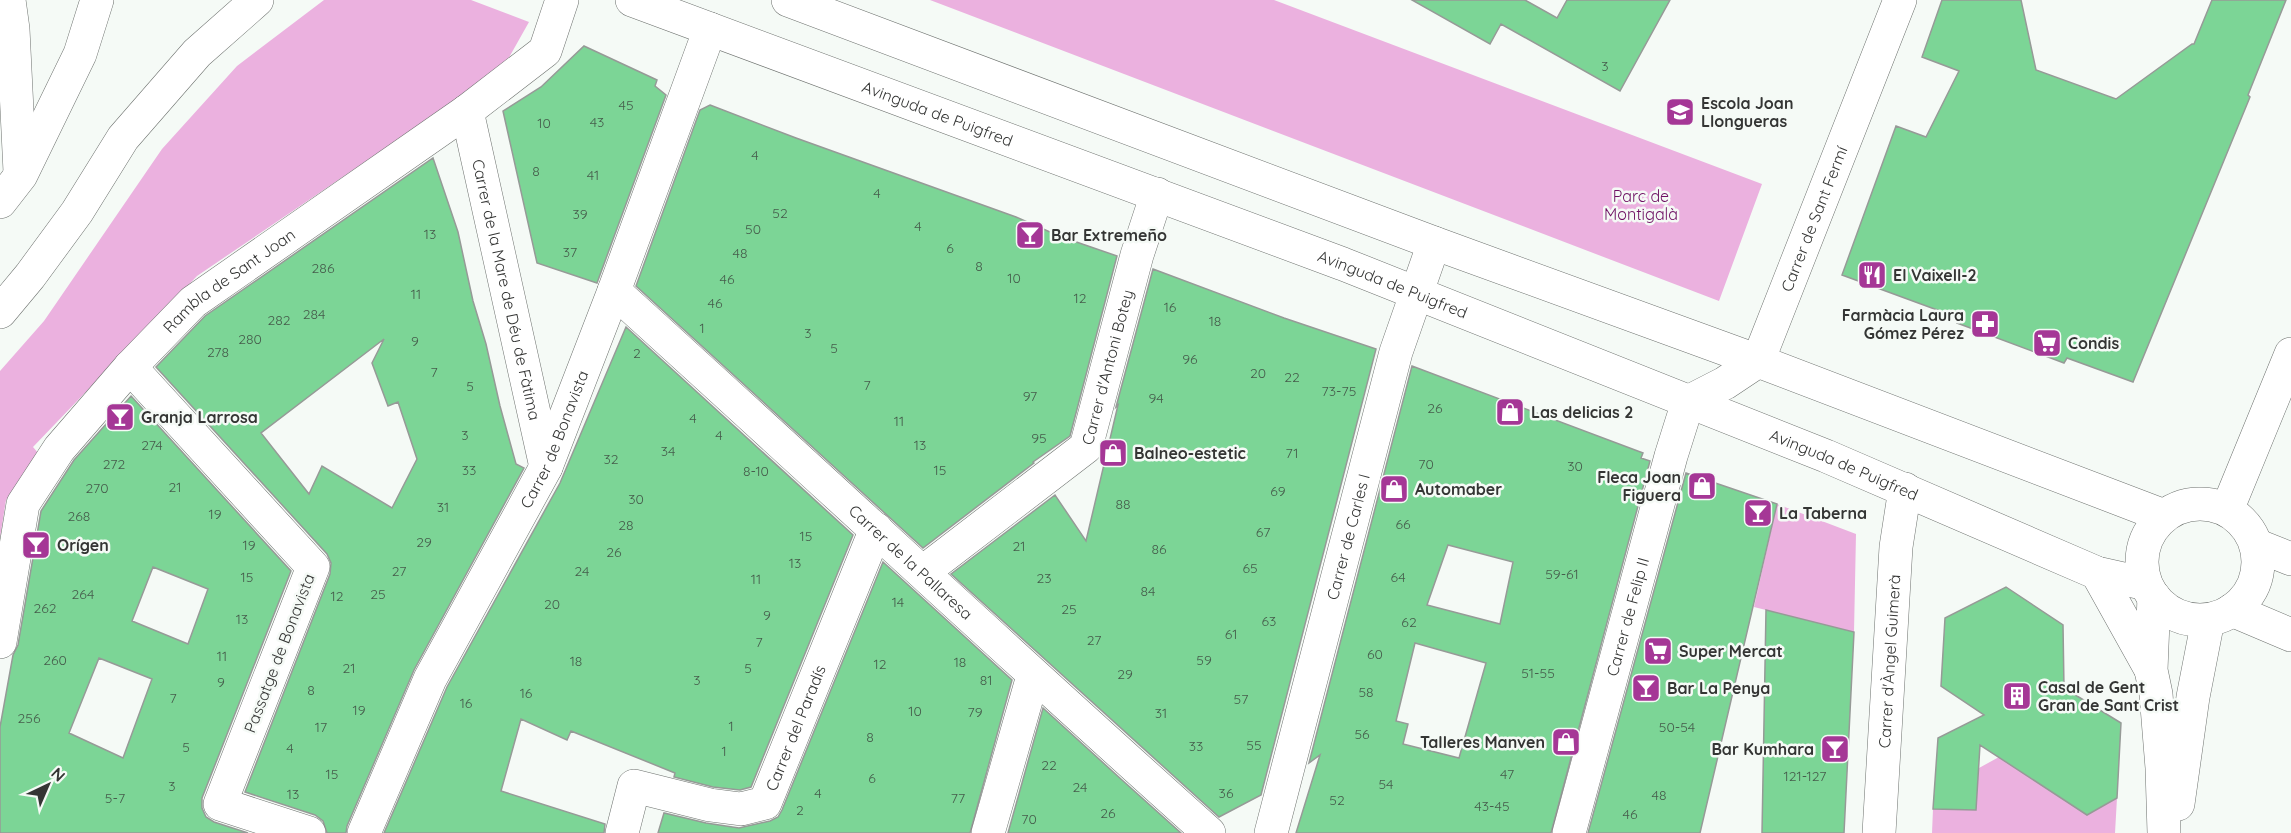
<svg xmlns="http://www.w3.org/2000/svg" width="2291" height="833" font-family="Quicksand,sans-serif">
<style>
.green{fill:#ebb1df}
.building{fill:#7cd596;stroke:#969a97;stroke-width:1.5;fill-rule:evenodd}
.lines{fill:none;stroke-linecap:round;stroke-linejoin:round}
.minor-casing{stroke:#6e726f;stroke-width:34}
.minor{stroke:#fff;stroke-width:33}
.labels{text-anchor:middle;stroke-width:5;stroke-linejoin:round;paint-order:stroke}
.number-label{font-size:14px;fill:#465d4c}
.poi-label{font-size:16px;font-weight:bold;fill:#343534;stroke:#f5faf6;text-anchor:start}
.street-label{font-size:16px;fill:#343534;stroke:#f5faf6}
.park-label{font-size:16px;fill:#6d0f62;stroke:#f5faf6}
</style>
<rect width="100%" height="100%" fill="#f5faf6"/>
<path class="green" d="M324,0h147l58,22 -26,46 -306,208 -164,171 11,13 -38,40 -6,38v-167l44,-50 118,-172 75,-83z
M930,0h344l488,184 -43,117z
M1777,504l79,30 -2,98 -100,-25z
M1999,757l88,58 30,-17 -2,35h-183l1,-24 42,1 4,-42z"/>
<path class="building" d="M1412,0h113l32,18 10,-18h103l-50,91 -119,-67 -11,20z
M1942,0h79l15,70 80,29 76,-55h2l18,-44h74l-38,95 2,2 -117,285 -66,-24 -3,5 -107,-40 2,-5 -117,-43 54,-149 30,11 33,-66 -37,-14z
M584,46l73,34 -2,6 11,9 -69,188 -60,-20 -34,-152 38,-24z
M710,105l86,33 220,79 43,19 58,20 -47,180 -37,26 1,1 -111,85 -287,-262 64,-176z
M433,158l25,74 15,69 13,43 14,62 16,58 8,4 -110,202 -67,156 -1,7h-19l-4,-12 -8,-6 -70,-23 85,-218 1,-11 -4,-9 -171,-187 49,-51zM384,339l-12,24 16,43 10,-4 19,57 -25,49 -70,-42 -13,28 -48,-61z
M1153,269l131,49 92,31 -115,446 -42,22 -268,-243 104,-79 31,46 32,-136 -2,2z
M626,327l227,208 -102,252 -11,3 -27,-3 -39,-10 1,-4 -104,-42 -4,9 -46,-21 -20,72 104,33 -1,9h-220l63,-146 113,-204z
M1412,366l231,87 -2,5 9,3 -99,372h-255l24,-78 -11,8zM1448,545l65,17 -13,62 -73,-19zM1415,643l71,20 -27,95 -56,-14 5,-20 -12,-3z
M131,396l160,175 -89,227v10l4,9 8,5 34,11h-248v-106l13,-72 5,-10 23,-134 33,-51zM153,567l55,22 -20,55 -56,-23zM99,658l53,21 -29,79 -54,-25z
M1686,473l91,31 -77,329h-112z
M883,562l129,118 -42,153h-312l6,-20 42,10 33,5 31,-7 8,-4 4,-7z
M2006,587l57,38 1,63 57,35 -4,75 -30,17 -107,-70 -4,65 -43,-1 5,-71 46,-23 -43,-29 4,-68z
M1766,610l88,22 -10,201h-82z
M1043,708l79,72 59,53h-173z"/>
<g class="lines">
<g class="minor-casing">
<g id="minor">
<path d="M9,0l4,29 7,143"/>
<path id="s1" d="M632,0l711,264 483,192 271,117 49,11"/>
<path d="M788,0l646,243 324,118 406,155"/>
<path id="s2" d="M467,111l79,356"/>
<path d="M0,202l21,-27 59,-121 17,-54"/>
<path id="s3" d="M614,291c199,180 395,363 595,542"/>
<path d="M0,312l30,-36 47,-64 46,-74 74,-85 60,-53"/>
<path d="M130,367l183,200 -93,237 89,29"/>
<path id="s4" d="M1688,402l37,-19 33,-22 142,-361"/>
<circle cx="2200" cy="562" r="58"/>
<path d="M2227,510l64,-156"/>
<path d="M2256,545l35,14"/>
<path id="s5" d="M923,572l163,-125 51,-192 20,-61"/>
<path d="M2097,573l53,95"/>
<path d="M2154,597l-3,73 5,24 6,74 2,65"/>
<path d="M2232,610l59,25"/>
<path id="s6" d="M0,642l23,-138 36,-55 71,-82 63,-65 274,-191 78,-60 17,-51"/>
<path d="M2178,804l15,-107 15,-77"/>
<path id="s7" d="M364,833l66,-154 116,-212 68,-176 96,-262"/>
<path id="s8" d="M622,833l12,-47 76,19 31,4 24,-6 111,-274"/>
<path d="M988,833l45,-157"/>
<path id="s9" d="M1271,833l125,-481 38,-109"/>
<path id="s10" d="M1569,833l102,-377 17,-54"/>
<path id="s11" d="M1879,833l17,-286 9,-58"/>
</g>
</g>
<use href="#minor" class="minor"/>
</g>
<defs>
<g id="school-square" transform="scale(1.5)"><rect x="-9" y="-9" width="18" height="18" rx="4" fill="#a53796" stroke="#f5faf6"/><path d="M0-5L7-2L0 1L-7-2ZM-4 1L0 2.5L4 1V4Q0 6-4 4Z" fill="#fff"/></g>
<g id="bar-square" transform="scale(1.5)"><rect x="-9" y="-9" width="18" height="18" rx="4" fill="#a53796" stroke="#f5faf6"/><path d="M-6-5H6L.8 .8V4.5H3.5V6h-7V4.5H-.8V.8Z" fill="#fff"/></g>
<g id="restaurant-square" transform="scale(1.5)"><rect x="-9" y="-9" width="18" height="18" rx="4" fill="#a53796" stroke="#f5faf6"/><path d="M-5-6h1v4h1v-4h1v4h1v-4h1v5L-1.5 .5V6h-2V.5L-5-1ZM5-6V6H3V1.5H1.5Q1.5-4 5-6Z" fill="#fff"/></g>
<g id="pharmacy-square" transform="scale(1.5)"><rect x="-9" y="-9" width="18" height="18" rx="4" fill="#a53796" stroke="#f5faf6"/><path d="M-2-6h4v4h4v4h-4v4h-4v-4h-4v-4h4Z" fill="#fff"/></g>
<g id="supermarket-square" transform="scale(1.5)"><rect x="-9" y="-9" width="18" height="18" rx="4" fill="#a53796" stroke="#f5faf6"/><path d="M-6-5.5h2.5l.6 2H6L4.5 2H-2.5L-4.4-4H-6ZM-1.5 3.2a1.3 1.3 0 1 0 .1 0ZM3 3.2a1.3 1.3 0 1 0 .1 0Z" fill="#fff"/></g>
<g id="shop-square" transform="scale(1.5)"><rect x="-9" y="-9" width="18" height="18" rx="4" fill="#a53796" stroke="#f5faf6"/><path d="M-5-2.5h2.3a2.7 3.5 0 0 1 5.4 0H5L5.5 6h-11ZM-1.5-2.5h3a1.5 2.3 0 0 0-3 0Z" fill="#fff"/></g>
<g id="building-square" transform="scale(1.5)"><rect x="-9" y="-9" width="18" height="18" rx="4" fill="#a53796" stroke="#f5faf6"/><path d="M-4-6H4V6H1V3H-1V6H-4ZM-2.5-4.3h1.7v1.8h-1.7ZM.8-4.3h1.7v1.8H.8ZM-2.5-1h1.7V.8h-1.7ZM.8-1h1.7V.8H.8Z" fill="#fff"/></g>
</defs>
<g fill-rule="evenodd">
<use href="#school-square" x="1680" y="112"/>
<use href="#bar-square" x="1030" y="235"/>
<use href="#restaurant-square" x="1872" y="275"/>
<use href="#pharmacy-square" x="1985" y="324"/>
<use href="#supermarket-square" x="2047" y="343"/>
<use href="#shop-square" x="1510" y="412"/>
<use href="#bar-square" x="120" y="417"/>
<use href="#shop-square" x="1113" y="453"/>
<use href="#shop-square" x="1702" y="486"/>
<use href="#shop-square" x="1394" y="489"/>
<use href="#bar-square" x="1758" y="513"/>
<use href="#bar-square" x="36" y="545"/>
<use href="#supermarket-square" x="1658" y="651"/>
<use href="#bar-square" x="1646" y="688"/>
<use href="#building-square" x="2017" y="696"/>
<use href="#shop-square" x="1566" y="742"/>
<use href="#bar-square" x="1835" y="749"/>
</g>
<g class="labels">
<g class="number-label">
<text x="1605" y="71">3</text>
<text x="626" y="110">45</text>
<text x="597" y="127">43</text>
<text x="544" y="128">10</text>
<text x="755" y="160">4</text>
<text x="536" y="176">8</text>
<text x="593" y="180">41</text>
<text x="877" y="198">4</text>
<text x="780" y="218">52</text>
<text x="580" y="219">39</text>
<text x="918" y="231">4</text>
<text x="753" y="234">50</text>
<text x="430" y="239">13</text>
<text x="950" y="253">6</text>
<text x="570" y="257">37</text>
<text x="740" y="258">48</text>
<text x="979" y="271">8</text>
<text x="323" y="273">286</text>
<text x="1014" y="283">10</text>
<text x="727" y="284">46</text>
<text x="416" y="299">11</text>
<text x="1080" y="303">12</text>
<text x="715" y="308">46</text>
<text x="1170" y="312">16</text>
<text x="314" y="319">284</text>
<text x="279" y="325">282</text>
<text x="1215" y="326">18</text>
<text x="702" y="333">1</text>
<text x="808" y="338">3</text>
<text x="250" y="344">280</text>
<text x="415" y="346">9</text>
<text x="834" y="353">5</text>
<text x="218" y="357">278</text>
<text x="637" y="358">2</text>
<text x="1190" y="364">96</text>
<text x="434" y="377">7</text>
<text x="1258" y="378">20</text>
<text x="1292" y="382">22</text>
<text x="867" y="390">7</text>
<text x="470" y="391">5</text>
<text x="1339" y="396">73-75</text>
<text x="1030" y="401">97</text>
<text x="1156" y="403">94</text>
<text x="1435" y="413">26</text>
<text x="693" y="423">4</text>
<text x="899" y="426">11</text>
<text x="465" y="440">3</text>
<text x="719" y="440">4</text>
<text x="1039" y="443">95</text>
<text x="152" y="450">274</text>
<text x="920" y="450">13</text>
<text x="668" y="456">34</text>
<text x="1292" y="458">71</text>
<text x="611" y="464">32</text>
<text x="114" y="469">272</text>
<text x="1426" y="469">70</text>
<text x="1575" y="471">30</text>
<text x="469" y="475">33</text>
<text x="940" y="475">15</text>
<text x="756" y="476">8-10</text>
<text x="175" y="492">21</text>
<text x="97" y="493">270</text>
<text x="1278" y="496">69</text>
<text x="636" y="504">30</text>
<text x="1123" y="509">88</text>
<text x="443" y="512">31</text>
<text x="215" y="519">19</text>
<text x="79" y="521">268</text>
<text x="1403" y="529">66</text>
<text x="626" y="530">28</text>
<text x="1263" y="537">67</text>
<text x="806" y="541">15</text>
<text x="424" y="547">29</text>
<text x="249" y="550">19</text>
<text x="1019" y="551">21</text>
<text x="1159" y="554">86</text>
<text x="614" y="557">26</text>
<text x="795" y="568">13</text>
<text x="1250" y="573">65</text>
<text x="399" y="576">27</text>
<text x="582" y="576">24</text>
<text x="1562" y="579">59-61</text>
<text x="247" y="582">15</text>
<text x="1398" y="582">64</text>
<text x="1044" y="583">23</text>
<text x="756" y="584">11</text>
<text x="1148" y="596">84</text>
<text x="83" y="599">264</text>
<text x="378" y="599">25</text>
<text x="337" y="601">12</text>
<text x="898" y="607">14</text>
<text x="552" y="609">20</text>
<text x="45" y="613">262</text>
<text x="1069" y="614">25</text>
<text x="767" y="620">9</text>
<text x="242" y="624">13</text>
<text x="1269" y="626">63</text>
<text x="1409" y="627">62</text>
<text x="1231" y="639">61</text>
<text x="1094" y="645">27</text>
<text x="759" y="647">7</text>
<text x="1375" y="659">60</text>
<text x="222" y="661">11</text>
<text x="55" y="665">260</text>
<text x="1204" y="665">59</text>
<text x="576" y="666">18</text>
<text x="960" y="667">18</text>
<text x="880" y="669">12</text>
<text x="349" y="673">21</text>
<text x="748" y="673">5</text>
<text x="1538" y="678">51-55</text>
<text x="1125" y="679">29</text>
<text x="697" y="685">3</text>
<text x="986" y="685">81</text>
<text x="221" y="687">9</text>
<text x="311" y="695">8</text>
<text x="1366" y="697">58</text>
<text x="526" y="698">16</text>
<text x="173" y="703">7</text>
<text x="1241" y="704">57</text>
<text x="466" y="708">16</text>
<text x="359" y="715">19</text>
<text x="915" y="716">10</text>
<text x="975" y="717">79</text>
<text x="1161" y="718">31</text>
<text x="29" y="723">256</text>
<text x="731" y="731">1</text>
<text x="321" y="732">17</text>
<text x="1677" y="732">50-54</text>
<text x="1362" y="739">56</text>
<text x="870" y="742">8</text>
<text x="1254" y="750">55</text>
<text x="1196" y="751">33</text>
<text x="186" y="752">5</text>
<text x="290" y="753">4</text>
<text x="724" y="756">1</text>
<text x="1049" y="770">22</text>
<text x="332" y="779">15</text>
<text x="1507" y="779">47</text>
<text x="1805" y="781">121-127</text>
<text x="872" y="783">6</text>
<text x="1386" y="789">54</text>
<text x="172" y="791">3</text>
<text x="1080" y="792">24</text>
<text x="818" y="798">4</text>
<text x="1226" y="798">36</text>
<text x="293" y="799">13</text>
<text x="1659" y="800">48</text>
<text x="115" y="803">5-7</text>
<text x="958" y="803">77</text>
<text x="1337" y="805">52</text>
<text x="1492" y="811">43-45</text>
<text x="800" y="815">2</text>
<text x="1108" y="818">26</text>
<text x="1630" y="819">46</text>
<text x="1029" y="824">70</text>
</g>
<g class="poi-label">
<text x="1701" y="109">Escola Joan<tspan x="1701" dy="18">Llongueras</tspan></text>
<text x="1051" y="241">Bar Extremeño</text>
<text x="1893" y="281">El Vaixell-2</text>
<text x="1964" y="321" text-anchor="end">Farmàcia Laura<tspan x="1964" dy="18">Gómez Pérez</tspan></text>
<text x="2068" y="349">Condis</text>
<text x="1531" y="418">Las delicias 2</text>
<text x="141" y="423">Granja Larrosa</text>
<text x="1134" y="459">Balneo-estetic</text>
<text x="1681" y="483" text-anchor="end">Fleca Joan<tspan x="1681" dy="18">Figuera</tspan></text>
<text x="1415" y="495">Automaber</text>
<text x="1779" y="519">La Taberna</text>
<text x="57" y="551">Orígen</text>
<text x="1679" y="657">Super Mercat</text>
<text x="2038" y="693">Casal de Gent<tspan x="2038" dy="18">Gran de Sant Crist</tspan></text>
<text x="1667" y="694">Bar La Penya</text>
<text x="1545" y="748" text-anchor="end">Talleres Manven</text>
<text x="1814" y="755" text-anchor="end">Bar Kumhara</text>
</g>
<g class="street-label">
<text dy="6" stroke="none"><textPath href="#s1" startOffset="326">Avinguda de Puigfred</textPath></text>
<text dy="6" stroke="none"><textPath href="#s4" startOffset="234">Carrer de Sant Fermí</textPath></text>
<text dy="6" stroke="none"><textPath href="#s6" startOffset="446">Rambla de Sant Joan</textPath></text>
<text dy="6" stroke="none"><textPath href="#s1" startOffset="812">Avinguda de Puigfred</textPath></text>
<text dy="6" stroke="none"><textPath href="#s2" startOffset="183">Carrer de la Mare de Déu de Fàtima</textPath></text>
<text dy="6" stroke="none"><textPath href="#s5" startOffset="288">Carrer d'Antoni Botey</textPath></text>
<text dy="6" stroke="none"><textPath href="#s7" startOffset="438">Carrer de Bonavista</textPath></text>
<text dy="6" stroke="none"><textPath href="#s1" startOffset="1298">Avinguda de Puigfred</textPath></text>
<text dy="6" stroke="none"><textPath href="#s9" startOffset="306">Carrer de Carles I</textPath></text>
<text dy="6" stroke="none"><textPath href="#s3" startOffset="402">Carrer de la Pallaresa</textPath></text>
<text dy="6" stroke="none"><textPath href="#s10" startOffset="224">Carrer de Felip II</textPath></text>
<text transform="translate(279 653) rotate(-69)" y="6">Passatge de Bonavista</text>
<text dy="6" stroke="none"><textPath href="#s11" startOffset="172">Carrer d'Àngel Guimerà</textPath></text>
<text dy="6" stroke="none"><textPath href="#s8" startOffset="264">Carrer del Paradís</textPath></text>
</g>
<g class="park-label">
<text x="1641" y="202">Parc de<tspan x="1641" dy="18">Montigalà</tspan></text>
</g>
</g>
<g transform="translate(48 785) rotate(44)" stroke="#f5faf6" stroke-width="4.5" paint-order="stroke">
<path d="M0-4.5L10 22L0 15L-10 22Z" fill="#343534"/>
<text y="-9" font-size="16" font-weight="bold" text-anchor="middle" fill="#343534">N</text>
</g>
</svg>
